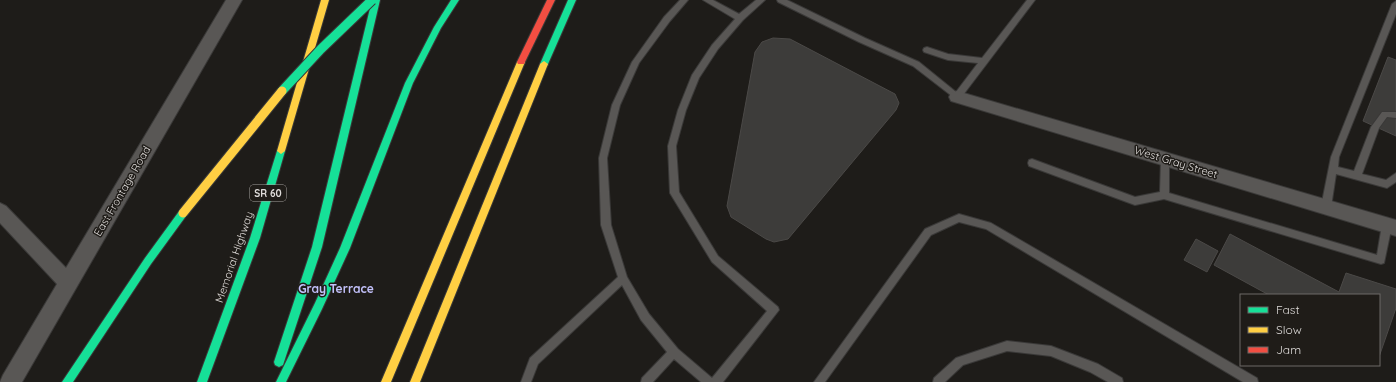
<svg xmlns="http://www.w3.org/2000/svg" width="1396" height="382" font-family="Quicksand,sans-serif">
<style>
.building{fill:#3d3c3a;stroke:#4b4947}
.lines{fill:none;stroke-linecap:round;stroke-linejoin:round}
.lane-casing{stroke:#3a3938;stroke-width:2}
.street-casing{stroke:#3a3938;stroke-width:2}
.fast-casing{stroke:#3a3938;stroke-width:2}
.slow-casing{stroke:#3a3938;stroke-width:2}
.jam-casing{stroke:#3a3938;stroke-width:2}
.lane{fill:#595755;fill-rule:evenodd}
.street{fill:#595755;fill-rule:evenodd}
.fast{fill:#16e098;fill-rule:evenodd}
.slow{fill:#ffcf43;fill-rule:evenodd}
.jam{fill:#f24e42;fill-rule:evenodd}
.fast-bridge-casing{stroke:#3a3938;stroke-width:11;stroke-linecap:butt}
.slow-bridge-casing{stroke:#3a3938;stroke-width:11;stroke-linecap:butt}
.fast-bridge{stroke:#16e098;stroke-width:9}
.slow-bridge{stroke:#ffcf43;stroke-width:9}
.labels{text-anchor:middle;stroke-width:3;stroke-linejoin:round;paint-order:stroke}
.shield{fill:#1f1c18;stroke:#a5a2a0;stroke-width:1}
.shield-label{font-size:10px;font-weight:bold;fill:#dfdcda}
.street-label{font-size:11px;fill:#dfdcda;stroke:#1f1c18}
.neighbourhood-label{font-size:12px;font-weight:bold;fill:#c2c1fb;stroke:#1f1c18}
</style>
<rect width="100%" height="100%" fill="#1e1c19"/>
<path class="building" d="M773,38l17,1 105,55 4,9 -3,7 -108,129 -14,3 -8,-3 -35,-22 -4,-11 28,-154 7,-10z
M1388,57l8,3v76l-33,-15z
M1230,234l109,58 7,-19 50,16v19l-17,49v-62h-110l-55,-30z
M1196,239l22,12 -11,21 -23,-12z"/>
<g class="lines">
<g class="lane-casing">
<path id="lane" d="M680,0h8l-18,21 -31,42 -19,42 -13,53 4,67 16,52 22,37 29,35 34,29 55,-67 -55,-49 -42,-69 -2,-47 10,-36 14,-35 20,-30 23,-26 -32,-19h10l26,14 17,-14h9l-22,20 -25,29 -19,29 -13,32 -10,36 3,46 39,64 60,51 1,3 -56,72h-22l-27,-23 -21,23h-12l1,-4 25,-26 -26,-32 -19,-35 -84,79 -7,18h-10l9,-24 88,-81 -17,-52 -2,-67 13,-53 20,-43 32,-45z
M777,0h10l78,38 54,24 37,30 22,-29 -30,-3 -24,-8 -1,-2 1,-2 3,-1 21,7 34,4 45,-58h8l-75,99 -3,1 -44,-34 -54,-24 -81,-40z
M1396,1v13l-57,143 -1,10 16,4 17,-44 11,-15h14v6l-9,-1 -8,11 -17,46 24,6 10,-7v9l-9,6 -51,-14 -5,33 -2,3h-6l-2,-3 10,-50 61,-153z
M1165,154l3,2 1,2v35l208,62 5,-30 2,-3 3,-1 3,1 2,3 -8,38 -3,1 -217,-65 -29,6 -106,-39 -1,-3 1,-3 3,-1 103,38 25,-5 1,-34 1,-2z
M959,214l32,9 266,155 1,4h-15l-257,-153 -27,-7 -28,13 -106,147h-11l111,-153z
M1007,341l44,5 47,18 24,14 1,4h-15l-18,-10 -39,-16 -44,-5 -44,14 -18,17h-12l1,-4 22,-20z"/>
</g>
<g class="street-casing">
<path id="street" d="M226,0h16l-220,382h-22l3,-7 54,-91 -57,-61v-20l6,3 60,62z
M957,91l439,129v16l-445,-135 -2,-4 2,-4z"/>
</g>
<g class="fast-casing">
<path id="fast" d="M372,0h8l-58,247 -38,115 -1,3 -4,2 -4,-2 -1,-3 38,-115z
M451,0h8l-18,28 -28,55 -63,165 -28,61 -36,73h-10l39,-79 25,-55 65,-165 29,-56z
M568,0h8l-28,64 -1,2h-6l-1,-2z
M281,148l4,3 -25,87 -53,144h-10l53,-144 27,-87z
M183,209l3,1 2,3 -2,3 -35,48 -78,118h-11l83,-124 35,-48z"/>
</g>
<g class="slow-casing">
<path id="slow" d="M321,0h8l-44,151 -4,3 -4,-3z
M521,59l4,3 -134,320h-10l136,-320z
M544,61l4,3 -128,318h-10l130,-318z"/>
</g>
<g class="jam-casing">
<path id="jam" d="M547,0h8l-31,64h-6l-1,-2z"/>
</g>
<use href="#lane" class="lane"/>
<use href="#street" class="street"/>
<use href="#fast" class="fast"/>
<use href="#slow" class="slow"/>
<use href="#jam" class="jam"/>
<g class="fast-bridge-casing">
<path id="fast-bridge" d="M282,91l39,-42 51,-49"/>
</g>
<g class="slow-bridge-casing">
<path id="slow-bridge" d="M183,213l99,-122"/>
</g>
<use href="#fast-bridge" class="fast-bridge"/>
<use href="#slow-bridge" class="slow-bridge"/>
</g>
<g class="labels">
<rect class="shield" x="250" y="185" width="36" height="16" rx="3"/>
<g class="shield-label">
<text x="268" y="197">SR 60</text>
</g>
<g class="street-label">
<text transform="translate(1176 162) rotate(17)" y="4">West Gray Street</text>
<text transform="translate(122 191) rotate(-60)" y="4">East Frontage Road</text>
<text transform="translate(234 257) rotate(-71)" y="4">Memorial Highway</text>
</g>
<g class="neighbourhood-label">
<text x="336" y="293">Gray Terrace</text>
</g>
</g>
<rect x="1240" y="294" width="140" height="72" fill="#1f1c18" stroke="#6c6966"/>
<rect x="1248" y="307" width="20" height="6" fill="#16e098" stroke="#6c6966"/>
<text x="1276" y="314" font-size="12" fill="#dfdcda">Fast</text>
<rect x="1248" y="327" width="20" height="6" fill="#ffcf43" stroke="#6c6966"/>
<text x="1276" y="334" font-size="12" fill="#dfdcda">Slow</text>
<rect x="1248" y="347" width="20" height="6" fill="#f24e42" stroke="#6c6966"/>
<text x="1276" y="354" font-size="12" fill="#dfdcda">Jam</text>
</svg>
